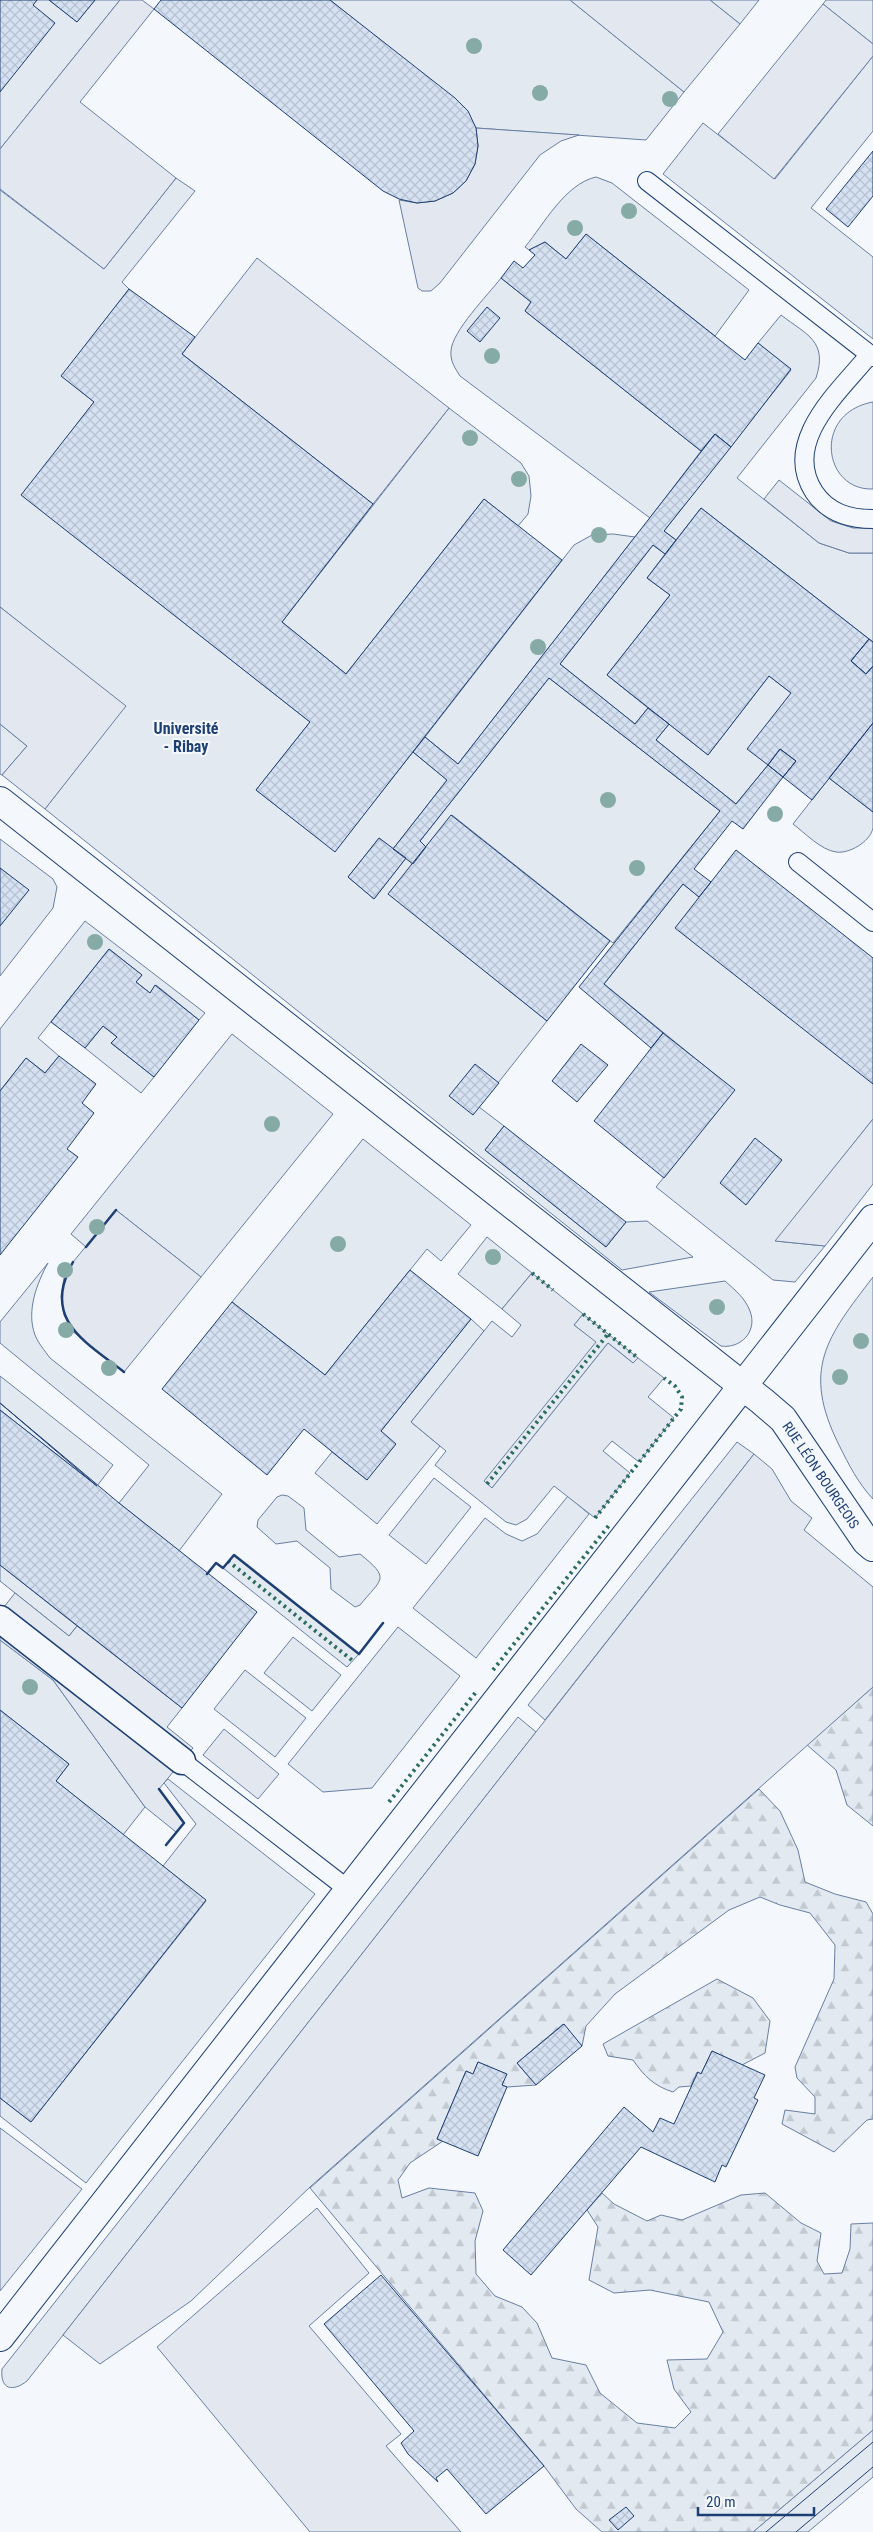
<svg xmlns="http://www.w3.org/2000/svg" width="873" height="2532" font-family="'Roboto Condensed',sans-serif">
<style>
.green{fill:#e3e9f0;stroke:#687fa3}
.forest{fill:url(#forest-firs);stroke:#687fa3}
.parking{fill:#e3e8f0;stroke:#687fa3}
.building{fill:url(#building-cross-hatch);stroke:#1d3f73}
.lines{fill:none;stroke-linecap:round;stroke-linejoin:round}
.service-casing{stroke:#1d3f73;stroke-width:20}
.pedestrian-casing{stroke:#1d3f73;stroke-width:29}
.minor-casing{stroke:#1d3f73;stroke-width:30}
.service{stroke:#f4f7fb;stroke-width:18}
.pedestrian{stroke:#f4f7fb;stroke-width:26}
.minor{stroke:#f4f7fb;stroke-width:28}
.tram{stroke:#1d3f73;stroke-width:1}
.hedge{stroke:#2c6c60;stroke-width:4;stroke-dasharray:2.5 4;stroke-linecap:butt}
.wall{stroke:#1d3f73;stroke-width:2.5}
.tree{fill:#86aba6}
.labels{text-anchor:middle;stroke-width:4;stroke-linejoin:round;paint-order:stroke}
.street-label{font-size:14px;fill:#1d3f73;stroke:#f4f7fb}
.quarter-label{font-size:16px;font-weight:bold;fill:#1d3f73;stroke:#f4f7fb}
</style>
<defs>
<pattern id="forest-firs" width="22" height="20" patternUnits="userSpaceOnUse" patternTransform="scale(1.25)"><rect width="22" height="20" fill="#e3e9f0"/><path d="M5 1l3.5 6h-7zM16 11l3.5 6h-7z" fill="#c2c9d1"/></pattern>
<pattern id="building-cross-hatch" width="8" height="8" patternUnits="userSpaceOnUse" patternTransform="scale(1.25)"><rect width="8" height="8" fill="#d5e0f0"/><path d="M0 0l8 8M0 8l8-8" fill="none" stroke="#b6c1d1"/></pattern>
</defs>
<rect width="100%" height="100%" fill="#f4f7fb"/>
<path class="green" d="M37,0h12l28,22 18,-22h25l-120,149v-57l33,-87z
M330,0h240l114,92 -38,48 -170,-12 -26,-32z
M710,0h49l-19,24z
M826,0h47v44l-50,-40z
M873,56v75l-62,77 62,49v82l-210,-165 40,-51 72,56z
M596,177l16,6 137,107 -34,46 -129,-102 -20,25 -21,-17 -16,8 -4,-3c19,-23 40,-63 71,-70z
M176,178l19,13 -73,91 7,7 -67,87 32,26 -72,93 288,227 -54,68 79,61 78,-99 34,28 -54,69 -14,-11 -31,39 26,22 32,-41 7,6 -24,30 158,127 -68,86 25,19 -19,24 121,97 20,-25 21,-1 46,36 -71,13 -577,-461 80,-103 -125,-99v-417l104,79z
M501,278l30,24 -6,9 176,140 -51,67 -190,-142c-5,-8 -10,-15 -9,-25 1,-20 37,-56 50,-73z
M781,315c26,20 47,26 35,63l-79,100 82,65 30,10h24v89l-172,-134 -25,32 -12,-9 127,-161 -33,-27z
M873,402v87c-50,2 -61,-76 0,-87z
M449,408l72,55 8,13 2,20 -3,18 -10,12 -34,-27 -138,175 -64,-52z
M613,534l22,3 -177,227 -33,-27 149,-192 18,-10z
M653,545l12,9 -18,24 23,17 -63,80 41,33 -13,16 -75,-60z
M769,676l22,17 -23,72 -32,39 -80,-64 13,-16 39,31z
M549,678l171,133 -107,132 -161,-128 -26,32 -6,-6z
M0,724l27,22 -25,29 -2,-1z
M829,778l44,34c0,5 0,11 0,16 -3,14 -24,26 -37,24 -15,-2 -31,-19 -43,-28z
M0,839l53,40 4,8 -4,21 -53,68v-50l28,-36 -28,-22z
M683,884l16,13 174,187v35l-97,122 49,5 -30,36 -22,-2 -117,-93 78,-97 -130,-106z
M85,921l120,92 -6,7 -43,-35 -6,8 -14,-11 6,-7 -33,-26 -71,89 21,18 -14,17 -19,-15 -26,33v-62z
M103,1026l14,11 -6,6 43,34 -13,16 -56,-45z
M232,1034l101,80 -132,163 -85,-67 -30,37 -15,-13z
M363,1139l108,86 -30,36 -14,-12 -102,126 -93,-73z
M487,1237l45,36 -30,36 -44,-35z
M48,1263c-11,20 -22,48 -13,72 3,8 10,16 15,23l172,136 -43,57 -60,-48 30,-38 -149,-122v-21z
M873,1277v222c-15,-16 -24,-34 -34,-54 -38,-76 -12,-108 34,-168z
M725,1281c10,9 20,17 25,30 8,21 -10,38 -29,35l-72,-54z
M583,1314l55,44 -5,5 -25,-20 -116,145 -9,-7 112,-139 -21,-17z
M471,1319l13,12 -73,91 29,24 -63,78 -62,-51 17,-21 35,28 14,-49z
M0,1376l113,89 -16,21 -97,-76z
M737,1442l17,12 -209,266 -17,-15z
M434,1478l37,29 -45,57 -37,-29z
M282,1495l6,1 16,12 2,22 33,27 21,-3c31,25 22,24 0,51l-5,2 -24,-18 -1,-21 -33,-27 -21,3 -19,-17 1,-7 19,-23z
M568,1496l21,18 -113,144 -63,-50 72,-90 21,16 16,7 15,-7z
M234,1555l125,99 -12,13 -124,-99z
M0,1565l77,61 -8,10 -69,-55z
M398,1627l62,49 -88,112 -49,4 -35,-28z
M293,1637l48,38 -29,36 -48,-38z
M0,1640l53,40 92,127 -22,28 -67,-54 13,-17 -69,-54z
M245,1670l61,48 -31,39 -61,-48z
M518,1717l18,15 -509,649c-14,11 -27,9 -25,-12z
M168,1779l147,115 -229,289 -86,-67v-18l31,24 175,-221 -43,-35 33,-42 -32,-41z
M873,2430v47l-65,55h-55z"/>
<path class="forest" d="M873,1687v139l-26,-21 -11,-35 -29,-25z
M759,1789l21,22 18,39 7,32 30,12 31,8 7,12v205l-6,1 -33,32 -52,-28 3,-14 30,4v-17l-18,-19 -2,-11 39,-88 1,-34 -25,-32 -30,-8 -20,-8 -31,13 -114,84 -29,32 -4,20 -19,-22 -46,39 19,22 -29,2 -5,-2 4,-11 -28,-12 -5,12 -7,-3 -29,68 6,2 -33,22 -12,17 4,18 27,-10 46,5 8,18 -8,30 1,33 19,22 27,11 15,16 15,35 34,7 14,28 37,30 38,5 16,-16 -17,-23 -7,-29 40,-1 16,-27 -14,-30 -59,-12 -36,3 -25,-13 9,-53 -11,-17 15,-17 12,11 33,17 14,-6 21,5 59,-25 24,-2 36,30 20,10 -4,28 7,13 18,-1 8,-24 1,-25 22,-1v207l-120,102h-151l-26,-23 -32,-43 -234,-278z
M717,1979l36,19 17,23 -5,32 -23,12 -30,-14 -11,23 -4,-2 -6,14 -12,1 -6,5c-19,-6 -29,-16 -40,-32l-25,-4 -5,-12z"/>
<path class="parking" d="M120,0h22l12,9 -74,93 96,76 -72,91 -104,-80v-40z
M570,0h140l30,24 -56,68z
M823,4l50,40v12l-99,123 -56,-45z
M476,128l103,7 -18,6 -21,14 -100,128 -9,8h-9l-4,-3 -19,-88 18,3 18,-2 18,-8 13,-12 9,-17 3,-18z
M257,258l192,150 -76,96 -191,-150z
M779,480l52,41 22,7h20v25h-24l-30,-10 -55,-44z
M0,607l126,99 -81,103 -43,-34 25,-29 -27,-22z
M873,1119v65l-48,62 -50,-5z
M116,1210l85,67 -77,95 -52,-41 -8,-16 -3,-19 3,-18 9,-16z
M532,1273l51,41 -9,11 22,17 -112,139 8,7 116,-145 25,20 5,-5 26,20 -16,19 26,21 -35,44 -27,-21 -9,10 27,22 -35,45 -41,-32 -27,33 -11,6 -10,-3 -71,-57 11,-14 -35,-29 81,-101 20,16 9,-12 -19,-16z
M754,1454l18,15 19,32 21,17 -8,12 69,57v100l-563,500 -119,114 -91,63 -37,-29z
M15,1593l54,43 8,-10 105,82 -15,19 26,21 -34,41 25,34 -8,9 -31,-25 -92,-127 -53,-40v-28z
M224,1729l55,45 -21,25 -55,-44z
M0,2128l82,61 -82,102z
M317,2208l52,65 -60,53 92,108 -15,12 75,86h-151l-153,-185z"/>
<path class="building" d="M0,0h37l-4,5 22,18 -55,69z
M49,0h46l-18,22z
M161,0h169l125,98 13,13 8,17 2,18 -3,18 -9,17 -13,12 -18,8 -18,2 -18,-4 -16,-8 -229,-182z
M873,151v45l-25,31 -22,-18z
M586,234l159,126 13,-17 33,26 -60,78 -16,-13 -14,17 -176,-140 6,-9 -30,-24 13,-17 9,7 12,-13 -6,-5 16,-8 21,17z
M129,289l66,48 -13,17 191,150 -91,118 64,52 138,-175 78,61 -227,292 -79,-62 54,-68 -289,-227 73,-93 -33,-26z
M487,307l13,11 -20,24 -13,-11z
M715,434l16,13 -67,84 12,9 -11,14 -12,-9 -93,119 75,60 13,-16 21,16 -13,16 80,64 32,-39 15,12 -40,52 -11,-8 -38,48 17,13 -12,15 -16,-13 -79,100 59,49 -12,15 -72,-61 141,-176 -171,-133 -129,163 6,6 -13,17 -20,-15 54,-69 -34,-28 12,-15 33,27z
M701,508l168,131 -18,22 15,13 7,-8v57l-61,77 -29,-23 13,-16 -16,-12 -12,16 -21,-16 44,-56 -22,-17 -61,79 -101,-80 63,-80 -23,-17z
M869,639l4,3v24l-7,8 -15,-13z
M873,723v89l-44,-34z
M780,749l16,12 -13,16 -15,-12z
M451,815l159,126 -63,80 -159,-127z
M379,838l27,20 -32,41 -26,-22z
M736,850l137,108v126l-198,-156z
M0,868l29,22 -29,36z
M109,949l33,26 -6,7 14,11 5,-8 44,35 -45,57 -43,-34 6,-6 -14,-11 -18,22 -34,-26z
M663,1033l72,57 -71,88 -70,-57z
M581,1044l27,21 -31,37 -25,-21z
M59,1056l37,28 -14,19 12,10 -27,36 11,8 -78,98v-164l26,-33 19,15z
M475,1064l24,19 -26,32 -24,-19z
M504,1126l122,96 -20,25 -121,-97z
M755,1138l27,22 -36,45 -26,-22z
M410,1270l61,49 -90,112 15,13 -29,36 -63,-51 -37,46 -105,-86 70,-87 93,73z
M0,1403l119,100 138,109 -75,96 -182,-143v-155l97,76z
M0,1710l69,54 -13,17 150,119 -175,222 -31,-24z
M564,2024l18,22 -46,39 -19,-22z
M712,2051l53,24 -11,23 4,2 -32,67 -4,-2 -7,17 -74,-35 -110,128 -28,-25 121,-143 29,25 7,-14 14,6 24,-52 3,2z
M478,2062l29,12 -5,11 5,2 -29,69 -41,-17 29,-68 7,3z
M381,2275l163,191 -58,48 -39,-45 -11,9 2,4 -30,-28 -7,-11 13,-12 -90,-107z
M626,2507l8,9 -16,14 -9,-10z"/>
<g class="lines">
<g class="service-casing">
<path id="service" d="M647,181l226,176
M870,354c-30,37 -89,87 -56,138 14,21 35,27 59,27
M798,862l75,60
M182,1761l167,129"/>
</g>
<g class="pedestrian-casing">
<path id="pedestrian" d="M0,1619l182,142"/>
</g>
<g class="minor-casing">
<path id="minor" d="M0,801l762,600 21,18 83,122 7,6
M0,2337l873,-1118"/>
</g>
<use href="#service" class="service"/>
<use href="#pedestrian" class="pedestrian"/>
<use href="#minor" class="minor"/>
<path class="tram" d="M766,2532l107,-90
M796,2532l77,-65"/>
<path class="hedge" d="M532,1273l21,17
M583,1314l55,44
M487,1484l121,-150
M595,1518l86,-109 1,-12 -7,-11 -11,-8
M228,1561l125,100
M493,1670l118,-147
M389,1802l87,-110"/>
<path class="wall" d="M86,1247l30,-37
M73,1262c-32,57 11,79 51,110
M207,1574l9,-11 7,5 11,-13 125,99 24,-31
M159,1789l25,34 -18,22"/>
</g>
<g class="tree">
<circle cx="474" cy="46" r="8"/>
<circle cx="540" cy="93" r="8"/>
<circle cx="670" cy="99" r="8"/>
<circle cx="629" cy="211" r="8"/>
<circle cx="575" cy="228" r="8"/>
<circle cx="492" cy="356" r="8"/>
<circle cx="470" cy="438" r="8"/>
<circle cx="519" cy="479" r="8"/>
<circle cx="599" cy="535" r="8"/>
<circle cx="538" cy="647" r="8"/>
<circle cx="608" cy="800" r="8"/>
<circle cx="775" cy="814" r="8"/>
<circle cx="637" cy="868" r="8"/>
<circle cx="95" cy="942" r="8"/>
<circle cx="272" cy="1124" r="8"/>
<circle cx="97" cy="1227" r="8"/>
<circle cx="338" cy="1244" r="8"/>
<circle cx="493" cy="1257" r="8"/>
<circle cx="65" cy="1270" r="8"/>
<circle cx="717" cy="1307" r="8"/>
<circle cx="66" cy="1330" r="8"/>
<circle cx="861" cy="1341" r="8"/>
<circle cx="109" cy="1368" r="8"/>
<circle cx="840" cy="1377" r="8"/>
<circle cx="30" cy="1687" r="8"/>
</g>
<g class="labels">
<g class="street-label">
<text transform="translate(821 1475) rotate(56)" y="5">RUE LÉON BOURGEOIS</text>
</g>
<g class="quarter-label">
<text x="186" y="734">Université<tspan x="186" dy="18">- Ribay</tspan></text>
</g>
</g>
<path d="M698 2507v8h116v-8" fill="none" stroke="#1d3f73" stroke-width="2.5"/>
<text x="706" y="2507" font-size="15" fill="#1d3f73" stroke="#f4f7fb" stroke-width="4" paint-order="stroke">20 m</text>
</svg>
